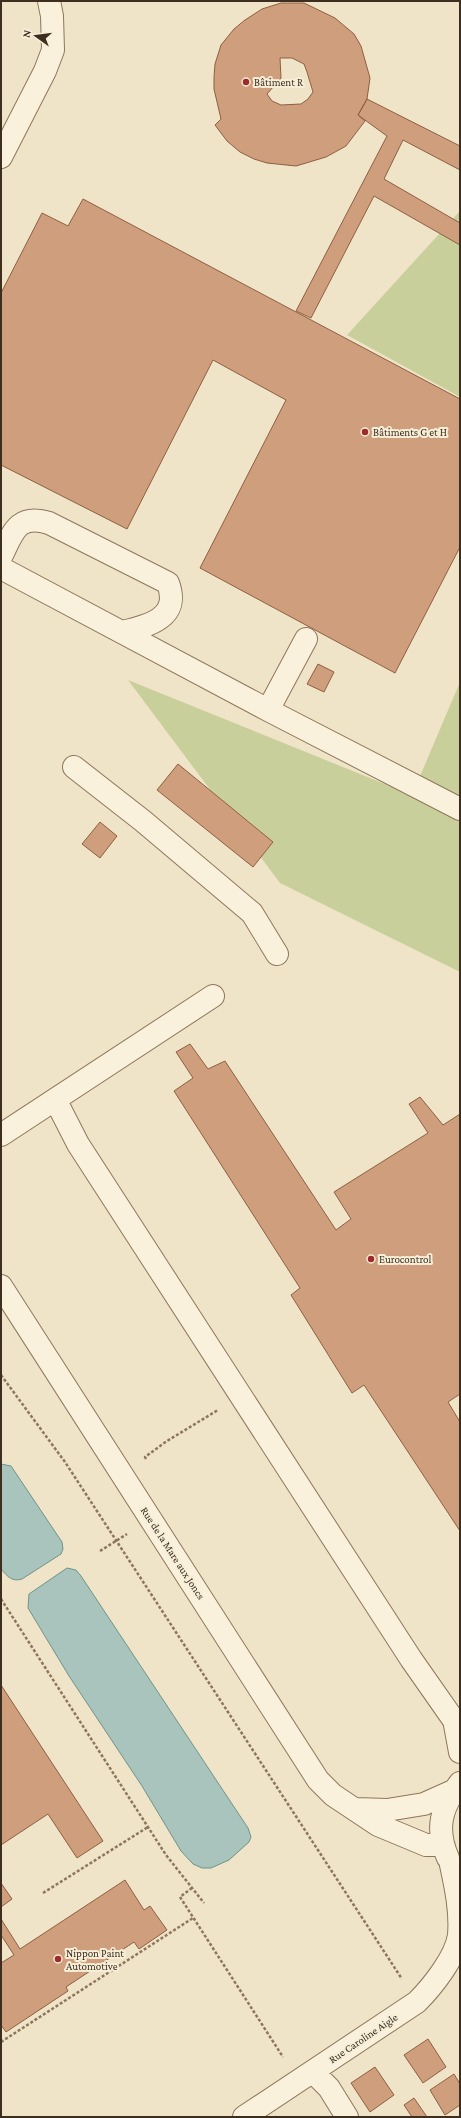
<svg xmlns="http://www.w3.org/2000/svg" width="461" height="2118" font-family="'Crimson Pro',serif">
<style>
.green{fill:#c9cf9b}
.water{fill:#a9c4bc;stroke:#6f938a}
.building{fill:#cf9f7d;stroke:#8d5f41;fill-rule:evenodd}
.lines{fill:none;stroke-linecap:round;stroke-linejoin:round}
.minor-casing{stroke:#8d765c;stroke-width:24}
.path{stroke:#8d765c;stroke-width:2.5;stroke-dasharray:3 2;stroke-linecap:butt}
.minor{stroke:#faf1dc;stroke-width:22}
.poi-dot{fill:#9e2a2b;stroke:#f7eed8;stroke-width:1.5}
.labels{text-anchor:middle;stroke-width:4;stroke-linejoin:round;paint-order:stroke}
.poi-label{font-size:11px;fill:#3d2e20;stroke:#f7eed8;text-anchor:start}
.street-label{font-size:11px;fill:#3d2e20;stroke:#f7eed8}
</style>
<rect width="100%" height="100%" fill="#f0e4c8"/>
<path class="green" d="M460,211v186l-113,-62z
M128,680l284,115 48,-113v290l-180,-89z"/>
<path class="water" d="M1,1464l10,2 51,76 1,7 -2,5 -39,25c-10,3 -14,-2 -21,-10z
M67,1568l9,2 5,6 167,252 3,9 -2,5 -20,18 -18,8h-9l-9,-4 -12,-13 -39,-65 -73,-110 -41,-68 1,-14z"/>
<path class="building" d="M281,3h23l31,15 19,16 7,12 9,32 -3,21 -9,16 7,6 -19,25 -20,11 -30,9 -29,-3 -13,-4 -14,-7 -13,-11 -12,-16 6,-6 -7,-30v-12l1,-13 6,-19 13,-16 11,-9 17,-11zM280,58h12l12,6 3,8 6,20 -5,7 -7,5 -20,1 -9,-4 -5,-7 14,-16z
M367,99l93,47v24l-57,-30 -19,39 76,44v22l-86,-49 -63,122 -15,-7 91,-175 -29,-21z
M83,199l377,200v148l-65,126 -195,-105 86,-168 -73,-40 -86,169 -126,-64v-172l41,-80 26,13z
M318,664l16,8 -10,20 -17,-8z
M178,764l95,78 -20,25 -96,-77z
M100,822l17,14 -17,22 -18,-14z
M190,1044l18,25 17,-8 111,169 15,-11 -17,-27 94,-59 -19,-29 11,-7 23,28 17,-11v280l-12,8 12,20v109l-96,-146 -12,8 -61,-98 9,-7 -126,-197 19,-13 -17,-26z
M1,1685l102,156 -26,17 -29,-44 -47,31z
M125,1880l19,30 6,-4 17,24 -28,19 -5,-7 -68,45 2,4 -62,41 -5,-7v-62l13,-8 -13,-20v-16l19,30z
M1,1883l11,16 -11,8z
M428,2039l18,28 -23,16 -19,-28z
M375,2067l19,28 -24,17 -19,-29z
M454,2074l6,10v21l-15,10 -15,-25z
M414,2098l13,19h-15l-8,-12z"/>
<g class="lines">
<g class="minor-casing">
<path id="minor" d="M1,157l44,-86 8,-21 -1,-34 -3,-15
M1,557c12,-24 16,-44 48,-34l119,60c13,35 -20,43 -46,49
M1,568l267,142 192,99
M268,710l38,-71
M74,767l69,54 109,92 25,41
M56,1101l22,43 333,515 49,70
M1,1135l212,-139
M1,1286l317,494 15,15 45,30 48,20h16
M455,1725l5,27
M356,1809l31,1 37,-6 29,-13
M448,1858c-13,-29 -7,-51 12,-75
M313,2072l16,16 18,29
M244,2117l173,-115c15,-15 39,-45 42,-67 2,-23 -3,-47 -8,-70"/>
</g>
<path class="path" d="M1,1375l64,87 337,517
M146,1459l-1,-2 22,-16 51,-31
M100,1551l27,-17
M1,1599l165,256 38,48
M192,1888l-12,9 103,160
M43,1893l105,-66
M1,2042l192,-124"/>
<use href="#minor" class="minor"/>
</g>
<g class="poi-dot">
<circle cx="246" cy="82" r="4"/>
<circle cx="365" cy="432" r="4"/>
<circle cx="371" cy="1259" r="4"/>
<circle cx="58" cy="1959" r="4"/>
</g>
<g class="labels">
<g class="poi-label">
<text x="254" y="86">Bâtiment R</text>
<text x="373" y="436">Bâtiments G et H</text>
<text x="379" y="1263">Eurocontrol</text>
<text x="66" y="1957">Nippon Paint<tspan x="66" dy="13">Automotive</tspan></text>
</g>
<g class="street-label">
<text transform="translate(173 1553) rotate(57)" y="4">Rue de la Mare aux Joncs</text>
<text transform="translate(363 2038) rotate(-34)" y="4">Rue Caroline Aigle</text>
</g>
</g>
<rect width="461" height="2118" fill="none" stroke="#3d2e20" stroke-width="4"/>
<g transform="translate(36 36) rotate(284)" stroke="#f7eed8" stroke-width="3" paint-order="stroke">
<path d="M0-3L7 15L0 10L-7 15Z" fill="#3d2e20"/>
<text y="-6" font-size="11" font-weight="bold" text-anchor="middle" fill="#3d2e20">N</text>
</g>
</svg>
